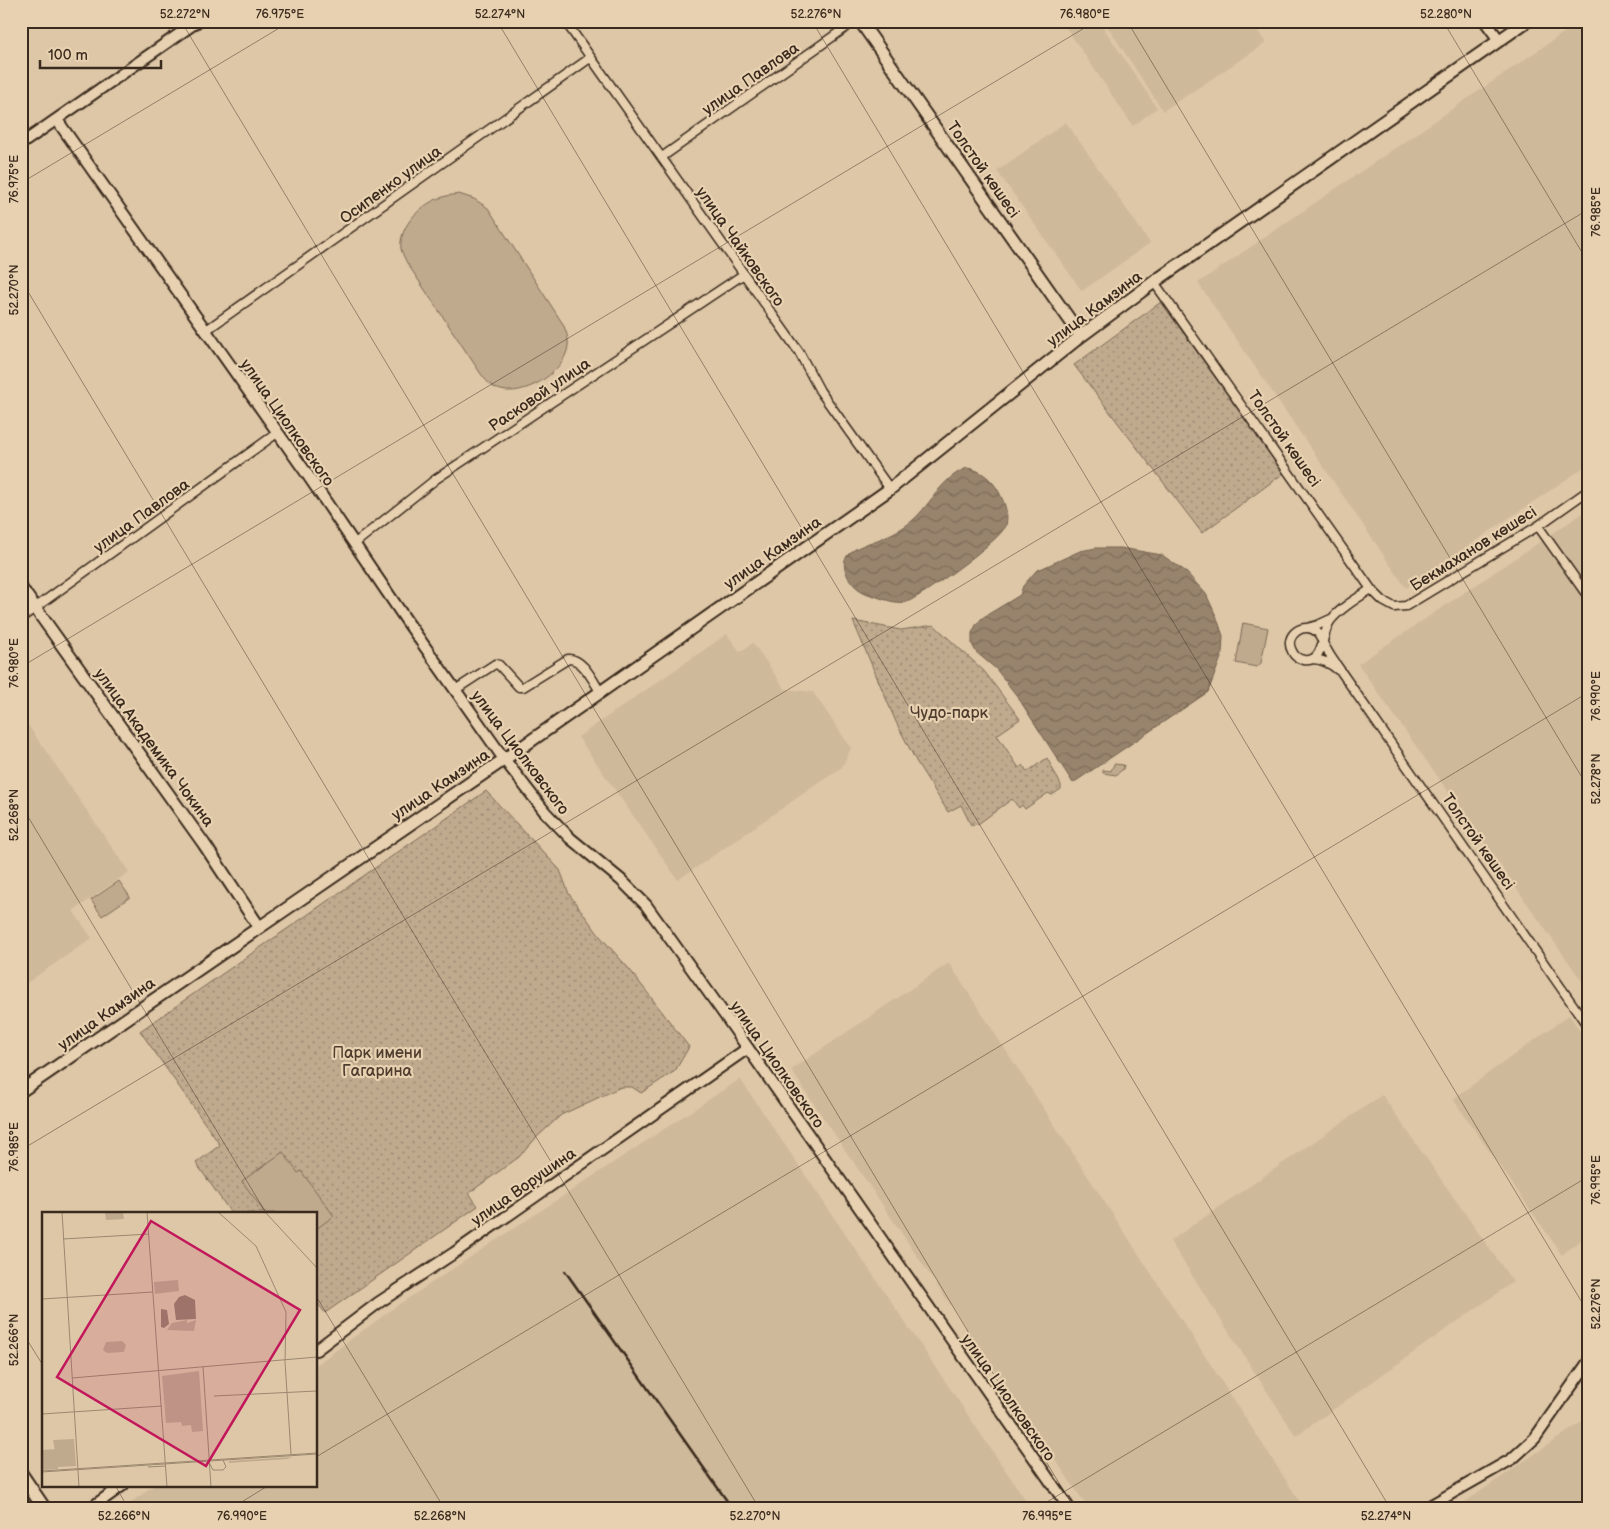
<svg xmlns="http://www.w3.org/2000/svg" width="1610" height="1529" font-family="'Balsamiq Sans',sans-serif">
<style>
.built{fill:#ceb99a}
.grass{fill:url(#grass-tufts);stroke:#7d6a56}
.park{fill:url(#park-dots);stroke:#7d6a56}
.pitch{fill:#bfaa8e;stroke:#7d6a56}
.water{fill:url(#water-waves);stroke:#73604d}
.lines{fill:none;stroke-linecap:round;stroke-linejoin:round}
.minor-casing{stroke:#3b2a1e;stroke-width:11}
.tertiary-casing{stroke:#3b2a1e;stroke-width:14}
.secondary-casing{stroke:#3b2a1e;stroke-width:15}
.primary-casing{stroke:#3b2a1e;stroke-width:16}
.minor{stroke:#e7d1b0;stroke-width:8}
.tertiary{stroke:#e7d1b0;stroke-width:10}
.secondary{stroke:#e7d1b0;stroke-width:11}
.primary{stroke:#e7d1b0;stroke-width:12}
.tram{stroke:#3b2a1e;stroke-width:1}
.rail{stroke:#3b2a1e;stroke-width:2.5}
.ticks{fill:none;stroke:#3b2a1e;stroke-width:1;stroke-opacity:0.45}
.labels{text-anchor:middle;stroke-width:4.5;stroke-linejoin:round;paint-order:stroke}
.street-label{font-size:16px;fill:#3b2a1e;stroke:#e7d1b0}
.park-label{font-size:16px;fill:#4f3d2f;stroke:#e7d1b0}
.inset-road{fill:none;stroke:#9c8870;stroke-width:1}
.view{fill:#c2185b;fill-opacity:0.15;stroke:#c2185b;stroke-width:2.5}
.inset-edge{fill:none;stroke:#3b2a1e;stroke-width:2.5}
.neatline{fill:none;stroke:#3b2a1e;stroke-width:2}
.ticks-label{font-size:12px;text-anchor:middle;fill:#3b2a1e}
</style>
<defs>
<pattern id="grass-tufts" width="24" height="20" patternUnits="userSpaceOnUse" patternTransform="scale(1.25)"><rect width="24" height="20" fill="#bfaa8e"/><path d="M3 7l-1-3M5 7V3M7 7l1-3M15 17l-1-3M17 17v-4M19 17l1-3" fill="none" stroke="#9c8b73"/></pattern>
<pattern id="park-dots" width="8" height="8" patternUnits="userSpaceOnUse" patternTransform="scale(1.25)"><rect width="8" height="8" fill="#bfaa8e"/><path d="M2 2h.1M6 6h.1" fill="none" stroke="#9c8b73" stroke-width="1.8" stroke-linecap="round"/></pattern>
<pattern id="water-waves" width="16" height="10" patternUnits="userSpaceOnUse" patternTransform="scale(1.25)"><rect width="16" height="10" fill="#98846d"/><path d="M0 5q4-4 8 0t8 0" fill="none" stroke="#7d6c59"/></pattern>
</defs>
<rect width="100%" height="100%" fill="#ddc7a7"/>
<filter id="ink" filterUnits="userSpaceOnUse"><feTurbulence type="fractalNoise" baseFrequency=".02" numOctaves="2"/><feDisplacementMap in="SourceGraphic" scale="10" xChannelSelector="R" yChannelSelector="G"/><feConvolveMatrix kernelMatrix="1 2 1 2 8 2 1 2 1" color-interpolation-filters="sRGB"/></filter>
<g filter="url(#ink)">
<path class="built" d="M1073,21h26l58,87 -24,18 -68,-100z
M1104,21h147l15,22 -103,68z
M1581,21h8v443l-183,124 -208,-305z
M1066,122l84,121 -68,48 -85,-120z
M1589,509v482l-231,-327z
M727,634l13,18 13,-9 32,46 28,3 38,56 -9,19 -164,113 -100,-143z
M21,715l108,157 -56,39 19,27 -71,49v-60l10,-7 -10,-14z
M949,963l355,545h-216l-297,-438z
M1569,1015l20,29v189l-27,22 -109,-156z
M740,1079l291,429h-907l30,-23h162v-120l79,-58z
M1382,1095l131,187 -217,154 -126,-195z
M1589,1417v91h-133z"/>
<path class="grass" d="M1114,764l10,1 -1,4 -7,6 -13,-2v-3l8,1z"/>
<path class="park" d="M1161,302l123,171 -82,60 -128,-168z
M853,621l48,9 33,-5 50,46 36,48 -23,16 22,33 4,-3 4,7 20,-14 14,27v4l-9,6 -4,-2 -23,16 -3,-4 -3,3 -7,-9 -34,25 -7,1 -10,-20 -13,7 -32,-51 -20,-39z
M486,791l74,79 9,24 30,41 31,35 59,77 -14,24 -34,22 -9,-6h-11l-60,28 -25,23 -17,19 -50,36 9,13 -153,107 -9,-12v-88h-85l-35,-50 24,-18 -80,-114z"/>
<path class="pitch" d="M459,194l15,5 14,9 75,116c3,7 6,14 5,22 -3,28 -52,57 -76,40 -4,-3 -8,-8 -11,-12l-74,-111c-2,-4 -5,-10 -6,-14 -3,-23 22,-47 42,-52 5,-2 11,-2 16,-3z
M1243,623l25,5 -7,35 -4,4 -21,-4z
M119,881l11,16 -28,19 -11,-16z
M283,1152l15,21 3,-2 33,45 -18,13v-16h-51l-23,-32z"/>
<path class="water" d="M967,468c14,2 25,11 32,24 5,10 10,21 7,33 -4,14 -72,62 -88,71 -4,2 -9,6 -13,6 -11,2 -24,-4 -34,-7 -10,-3 -17,-8 -23,-18 -3,-6 -6,-15 -1,-21 7,-9 23,-13 33,-17 12,-5 24,-11 33,-19 19,-17 28,-42 54,-52z
M1096,548h25l41,7 23,16 21,23 11,24 6,18 -1,19 -14,37 -135,91 -56,-87 -21,-27 -20,-17 -4,-8v-11l4,-8 6,-7 38,-23 3,-9 13,-15 44,-20z"/>
<g class="lines">
<g class="minor-casing">
<path id="minor" d="M565,21l234,331 21,39 70,98
M662,157l193,-136
M1154,282l217,307 12,12 11,6 12,-1 132,-80 51,-36
M205,331l385,-273
M1538,526l51,72
M354,544l82,-65 308,-205
M1371,589c-13,9 -30,18 -40,31 -10,12 -6,43 -27,40 -6,-1 -10,-4 -12,-9 -9,-16 13,-31 26,-18 4,5 5,12 9,17 4,8 10,15 15,23l247,355
M21,618l256,-185
M1307,628l11,-3 13,-6
M1312,659c9,0 19,5 26,11
M455,690l40,-26 4,1 20,22h4l45,-28c15,-1 25,22 33,34"/>
</g>
<g class="tertiary-casing">
<path id="tertiary" d="M1485,21l14,19
M57,120l250,354 99,146 98,139 41,53 25,26 51,42 25,25 78,109 345,494
M21,144l177,-123
M316,1350l62,-47 76,-50 294,-205
M91,1508l32,-23
M1426,1508l86,-49 23,-21 54,-77"/>
</g>
<g class="secondary-casing">
<path id="secondary" d="M860,21l221,315
M21,588l183,256 55,83
M21,1091l494,-339 375,-263 191,-153 73,-54 373,-261"/>
</g>
<g class="primary-casing">
<path id="primary" d="M21,1474l23,34"/>
</g>
<use href="#minor" class="minor"/>
<use href="#tertiary" class="tertiary"/>
<use href="#secondary" class="secondary"/>
<use href="#primary" class="primary"/>
<path class="tram" d="M21,1490l12,18"/>
<path class="rail" d="M565,1271l167,237"/>
</g>
</g>
<path class="ticks" d="M181,21l893,1487M497,21l893,1487M812,21l777,1293M1127,21l462,768M1443,21l146,243M21,183l270,-162M21,280l738,1228M21,667l1075,-646M21,805l245,408M21,1150l1568,-941M316,1296l128,212M21,1330l23,37M316,1457l1273,-765M115,1485l13,23M232,1508l37,-23M1037,1508l552,-332"/>
<g class="labels">
<g class="street-label">
<text transform="translate(750 78) rotate(-35)" y="6">улица Павлова</text>
<text transform="translate(984 169) rotate(55)" y="6">Толстой көшесі</text>
<text transform="translate(390 184) rotate(-36)" y="6">Осипенко улица</text>
<text transform="translate(741 246) rotate(55)" y="6">улица Чайковского</text>
<text transform="translate(1094 308) rotate(-37)" y="6">улица Камзина</text>
<text transform="translate(539 394) rotate(-34)" y="6">Расковой улица</text>
<text transform="translate(288 422) rotate(55)" y="6">улица Циолковского</text>
<text transform="translate(1285 438) rotate(55)" y="6">Толстой көшесі</text>
<text transform="translate(141 515) rotate(-36)" y="6">улица Павлова</text>
<text transform="translate(1473 548) rotate(-32)" y="6">Бекмаханов көшесі</text>
<text transform="translate(772 552) rotate(-35)" y="6">улица Камзина</text>
<text transform="translate(155 747) rotate(54)" y="6">улица Академика Чокина</text>
<text transform="translate(521 752) rotate(53)" y="6">улица Циолковского</text>
<text transform="translate(440 784) rotate(-34)" y="6">улица Камзина</text>
<text transform="translate(1479 841) rotate(55)" y="6">Толстой көшесі</text>
<text transform="translate(106 1013) rotate(-35)" y="6">улица Камзина</text>
<text transform="translate(778 1064) rotate(55)" y="6">улица Циолковского</text>
<text transform="translate(523 1186) rotate(-35)" y="6">улица Ворушина</text>
<text transform="translate(1009 1397) rotate(55)" y="6">улица Циолковского</text>
</g>
<g class="park-label">
<text x="949" y="718">Чудо-парк</text>
<text x="377" y="1058">Парк имени<tspan x="377" dy="18">Гагарина</tspan></text>
</g>
</g>
<g transform="translate(42 1212)">
<rect width="275" height="275" fill="#ddc7a7"/>
<path d="M63,0h18l1,7 -18,1zM250,245l-5,2 -59,4 2,-2z" fill="#bfaa8e"/>
<path d="M136,68l1,11 -24,3 -1,-12zM145,108v3l9,-3 -2,11 -27,-1 5,-7zM157,159l4,60 -11,1 -1,-7 -9,1 -1,-4 -15,1 -4,-47zM15,237l1,20 -16,1v-20z" fill="#bfaa8e"/>
<path d="M80,129l4,4 -2,7 -17,1 -4,-3 3,-8zM32,227l2,27 -18,1 -5,-27z" fill="#bfaa8e"/>
<path d="M143,83l10,5 1,19 -20,1 -2,-16 5,-7zM119,97l6,1 2,14 -5,4 -3,-1z" fill="#98846d"/>
<path class="inset-road" d="M20,0l17,275M105,0l20,275M176,0l38,34 30,66 -1,50 6,92M223,0l52,56M21,27l86,-5M0,87l111,-7M161,154l8,121M30,166l245,-21M172,184l103,-5M0,202l120,-8M167,250l4,8h10l3,-3 -3,-7M106,255l18,-1M0,259l275,-18M0,260l275,-18"/>
<path class="view" d="M109,9l149,89 -94,156 -149,-89z"/>
<rect width="275" height="275" class="inset-edge"/>
</g>
<rect width="1610" height="1529" fill="none" stroke="#e7d1b0" stroke-width="55"/>
<path d="M40 60v8h121v-8" fill="none" stroke="#3b2a1e" stroke-width="2.5"/>
<text x="48" y="60" font-size="15" fill="#3b2a1e" stroke="#e7d1b0" stroke-width="4" paint-order="stroke">100 m</text>
<rect x="28" y="28" width="1554" height="1474" class="neatline"/>
<g class="ticks-label">
<text x="185" y="18">52.272°N</text>
<text x="280" y="18">76.975°E</text>
<text x="500" y="18">52.274°N</text>
<text x="816" y="18">52.276°N</text>
<text x="1085" y="18">76.980°E</text>
<text x="1446" y="18">52.280°N</text>
<text transform="translate(14 179) rotate(-90)" y="4">76.975°E</text>
<text transform="translate(1596 212) rotate(-90)" y="4">76.985°E</text>
<text transform="translate(14 290) rotate(-90)" y="4">52.270°N</text>
<text transform="translate(14 663) rotate(-90)" y="4">76.980°E</text>
<text transform="translate(1596 696) rotate(-90)" y="4">76.990°E</text>
<text transform="translate(1596 779) rotate(-90)" y="4">52.278°N</text>
<text transform="translate(14 815) rotate(-90)" y="4">52.268°N</text>
<text transform="translate(14 1147) rotate(-90)" y="4">76.985°E</text>
<text transform="translate(1596 1180) rotate(-90)" y="4">76.995°E</text>
<text transform="translate(1596 1304) rotate(-90)" y="4">52.276°N</text>
<text transform="translate(14 1340) rotate(-90)" y="4">52.266°N</text>
<text x="124" y="1520">52.266°N</text>
<text x="242" y="1520">76.990°E</text>
<text x="440" y="1520">52.268°N</text>
<text x="755" y="1520">52.270°N</text>
<text x="1047" y="1520">76.995°E</text>
<text x="1386" y="1520">52.274°N</text>
</g>
</svg>
